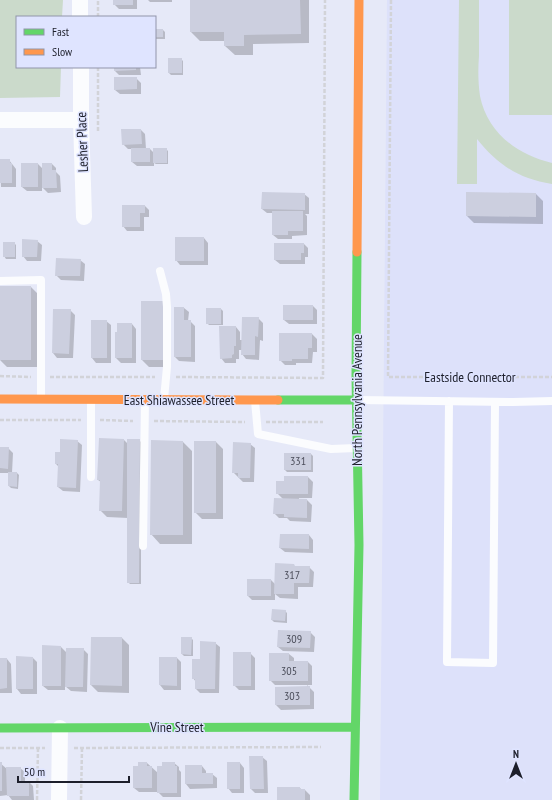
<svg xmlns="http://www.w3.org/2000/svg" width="552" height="800" font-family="'PT Sans Narrow',sans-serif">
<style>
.built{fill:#dde1fa}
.green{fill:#cbdacb}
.shadow{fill:#0003}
.building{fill:#cccfdf}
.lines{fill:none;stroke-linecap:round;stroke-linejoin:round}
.path{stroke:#d2d3d8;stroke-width:2.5;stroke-dasharray:4 2;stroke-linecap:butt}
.lane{stroke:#fbfcfe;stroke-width:8}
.street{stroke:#fbfcfe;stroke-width:16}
.fast{stroke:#63d668;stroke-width:9}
.slow{stroke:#ff974d;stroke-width:9}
.labels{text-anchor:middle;stroke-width:3;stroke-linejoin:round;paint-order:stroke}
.number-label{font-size:12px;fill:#4c4e5b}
.street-label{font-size:14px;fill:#1d1f2b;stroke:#dfe4ff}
</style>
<rect width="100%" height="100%" fill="#e6e9f8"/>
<path class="built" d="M387,0h165v800h-172z"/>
<path class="green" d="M0,0h63l-1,17h-45v50h44l-1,30 -60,1z
M459,0h20c0,19 0,37 0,56 -1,13 -1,26 1,40 7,36 37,59 72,67v21c-33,-5 -54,-19 -75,-45v45h-20z
M509,0h43v115h-43z"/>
<path class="shadow" d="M114,0h23v9h-18l-5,-5z
M148,0h24v2h-22z
M191,0h118v43l-56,1v11h-18l-10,-9v-5h-25l-9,-9z
M155,30h8l2,2v7h-10z
M181,59l2,2v14h-12l-2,-2z
M115,67h25l1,8h-22l-4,-4z
M136,78l5,5v11h-21l-5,-4z
M141,130l4,4 1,15h4l4,4 12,-4 2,2v13h-12l-2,-1v3h-17l-5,-4v-13h-4l-5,-5z
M9,160l7,9v18h-15l-1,-23z
M38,164l5,5 9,-5 4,4v4l4,4 1,16 -13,1 -6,-6v4h-15l-5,-4z
M304,194l5,4v16h-4l2,2v19l-15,1v3h-14l-5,-4v-22h-6l-5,-4z
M536,194l7,7v23l-69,-1 -7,-7z
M145,206l4,4v7h-5v14h-17l-4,-5z
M204,238l4,5v22h-28l-4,-5z
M37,241l5,4 -1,16h-14l-4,-5z
M14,243l2,2v14h-10l-2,-3z
M304,244l4,4v9h-3v7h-25l-5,-4z
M80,260l5,4 -1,17 -23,-1 -5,-5z
M0,287h31l7,7v73h-31l-7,-7z
M164,302l7,7v58h-22l-7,-7z
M313,306l4,4v14h-28l-5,-4z
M175,308h9l5,4 -1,9h2l5,5v36l-16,-1 -4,-4z
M221,309l2,2v14h-14l-2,-2z
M70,310l5,5 -2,43h-16l-4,-5z
M258,318l5,5v18l-3,-1 -1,20 -13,-1 -4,-5v-4h-3v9h-3v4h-11l-4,-5 15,-31 4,5v8h2z
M106,321l5,4v38h-15l-4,-5z
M132,324l4,5v34h-15l-5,-5z
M312,334l5,5v13h-4l-1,11h-16v2h-11l-5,-5z
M124,440l4,4 11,-4 2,2v142h-11l-2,-2v-64l-21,-1 -7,-7 1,-28 -3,-2z
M77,441l5,4 -2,47 -17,-1 -5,-4 1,-20 -3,-3 5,-11z
M183,442l9,9v93h-32l-9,-10z
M216,442l7,7v70h-21l-7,-7z
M250,444l5,4 -1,34h-11l-10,-10z
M0,448h8l5,5 -1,20h5l2,2 -1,14 -7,-1 -2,-2v-13h-9z
M285,454h26l2,2v16h-26l-2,-2z
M308,477l5,5 -1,16h-13v2h8l5,5 -1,17 -21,-1 -3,-3h-8l-5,-5 9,-14 -6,-6 8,-11z
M309,535l4,5v13l-28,-1 -5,-4z
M296,567h13l5,5 -1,15h-15v12l-18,-1 -5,-4v6h-23l-4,-4 23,-16 5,5z
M285,611l2,2v10l-13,-1 -2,-2z
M310,632l5,5 -1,15 -31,-1 -5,-4z
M92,638h30l7,7v48l-31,-1 -7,-7z
M191,638l2,2v16h-9l-2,-2z
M215,643l5,4 -1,46h-19l-4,-4v-7l-3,-4 8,-18z
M61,647l6,6 16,-4 5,5 -1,38 -16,-1 -6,-5v4h-17l-5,-4z
M250,653l5,5v32h-16l-5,-5z
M270,654h19l5,4v4h14l4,4v19h-5l7,7v17l-33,1 -5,-5v-17l31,-1v-2h-32l-5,-5z
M17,657l16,1 4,4v32h-16l-4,-5z
M160,658h17l4,4v28h-17l-4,-5z
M0,659h7l4,5 1,29h-12z
M262,757l5,4 1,32h-13l-4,-4z
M0,763l7,6 13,-1 5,4v10h4l4,4 1,14h-22l-4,-5 -8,1z
M147,763l11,10 5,-6 11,-4 5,4v3l2,2v25h-18l-5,-5h-19l-5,-4z
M240,763l4,5v25h-12l-4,-5z
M186,766h16l4,5v3h6l5,4v10l-27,1 -4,-5z
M300,788l2,2h3l5,5v5h-32z"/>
<path class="building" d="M113,0h20v5h-20z
M190,0h110l1,34 -57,1v11h-20v-14h-34z
M155,29h8v8h-8z
M168,58h14v15h-14z
M114,67h22v3l-22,1z
M114,77h23v12l-23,1z
M121,129h20l1,15 -20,1z
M131,148h19v14h-19z
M153,148h14v15h-14z
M0,159h10v4h2v20h-12z
M21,163h17v24h-17z
M42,163h10v7h4l1,18h-15z
M262,192l43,1v17l-44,-1z
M466,192l70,1v24l-70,-1z
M122,205h23v8h-5v14h-18z
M272,211h31v20h-15v4h-16z
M175,237h29v24h-29z
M22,239l16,1 -1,17h-15z
M3,242h12v15h-12z
M274,243h30v10h-3v7h-27z
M56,258l25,1 -1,17h-25z
M0,286h31v74h-31z
M141,301h24l-1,59h-23z
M283,305h30v15h-30z
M174,307h10v13h7v37h-17z
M206,308h15v16h-15z
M53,309h18l-2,45 -17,-1z
M242,317h17l-1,20 -3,-1v19h-14z
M91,320h16v38h-16z
M117,323h15v35h-17v-26h2z
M219,326h17v20h-2v8l-2,1v3l-12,1z
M279,333h33v15h-4v11h-16v2h-13z
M99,438l25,1 -2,72h-23l1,-31h-3z
M60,439l18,1 -2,48 -19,-1 1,-23h-3v-12h5z
M127,439h13l-1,144h-12z
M151,440l32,1v94h-33z
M194,441h22v72h-22z
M233,442l18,1 -1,35h-12v-5h-6z
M0,447h9l-1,22 -8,-1z
M284,453h27v17h-27z
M8,472h9v15l-9,-1z
M284,476h24v18h-32v-13h8z
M274,498l33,1v19l-23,-1v-3h-11z
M280,534h29v15l-30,-1z
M275,563l19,1 1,2h15l-1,17h-15v11h-20z
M247,579h24v17h-24z
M272,609l14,1 -1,11 -14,-1z
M278,630l33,1 -1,17 -33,-1z
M91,637h31v49l-32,-1z
M181,637h11l-1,18 -10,-1z
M200,641l16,1 -1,47h-20v-10h-3v-20h8z
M42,645l19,1v40h-19z
M66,648h18l-1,39h-18z
M233,652h18v34h-18z
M269,653h20v8h19v20h-39z
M16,656l17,1v32h-17z
M159,657h18v29l-18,-1z
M0,658h7v30l-7,1z
M310,686v19h-35v-18z
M249,756h14l1,33h-14z
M0,762h2v29h-2z
M138,762h9v4h5v22h-19v-22h5z
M162,762h13v4h2v27h-20v-27h5z
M227,762h13v27h-13z
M185,765h17v8h11v11h-28z
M6,767h15v14h8v15h-22z
M277,787h23v2h5v11h-28z"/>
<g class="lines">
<path class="path" d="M391,0l-3,377h164
M98,17v-17
M98,131v-64
M0,376l31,1
M50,377h105
M176,377l147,1 2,-378
M0,420h81
M100,420l33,1
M154,421l91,1
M266,422h57
M0,748h45
M74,748l247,-1
M37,800l1,-52
M81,800l1,-52"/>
<path class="lane" d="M160,271l6,23 1,13v60l-3,32
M0,281l41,-1v119
M358,400l155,2 39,-1
M255,401l3,33 73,15 25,-1
M449,401l-2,261 46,1 2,-261
M91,477v-77
M143,546l2,-146"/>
<path class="street" d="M80,0v17
M81,67v53l3,97
M0,120h81
M59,800l1,-72"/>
<path class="fast" d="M278,400h79
M0,728l355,-1
M354,800l5,-255 -3,-168 1,-125"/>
<path class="slow" d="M357,252l2,-252
M0,399l278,1"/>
</g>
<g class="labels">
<g class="number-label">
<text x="298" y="465">331</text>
<text x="292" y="579">317</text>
<text x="294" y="643">309</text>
<text x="289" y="675">305</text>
<text x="292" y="700">303</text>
</g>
<g class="street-label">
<text transform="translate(82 142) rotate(-92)" y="5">Lesher Place</text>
<text x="470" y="382">Eastside Connector</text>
<text x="179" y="405">East Shiawassee Street</text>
<text transform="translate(357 400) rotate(-90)" y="5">North Pennsylvania Avenue</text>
<text x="177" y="732">Vine Street</text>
</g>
</g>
<rect x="16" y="16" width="140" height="52" fill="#dfe4ff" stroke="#9195aa"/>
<rect x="24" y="29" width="20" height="6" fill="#63d668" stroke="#9195aa"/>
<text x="52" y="36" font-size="12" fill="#1d1f2b">Fast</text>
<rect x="24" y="49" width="20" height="6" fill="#ff974d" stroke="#9195aa"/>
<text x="52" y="56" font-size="12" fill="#1d1f2b">Slow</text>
<g transform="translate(516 764)" stroke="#dfe4ff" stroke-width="3" paint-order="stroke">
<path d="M0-3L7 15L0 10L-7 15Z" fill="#1d1f2b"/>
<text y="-6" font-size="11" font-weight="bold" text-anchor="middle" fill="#1d1f2b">N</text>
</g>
<path d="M18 776v6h111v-6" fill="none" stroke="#1d1f2b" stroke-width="2"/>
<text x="24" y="776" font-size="12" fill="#1d1f2b" stroke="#dfe4ff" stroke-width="3" paint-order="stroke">50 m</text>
</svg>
